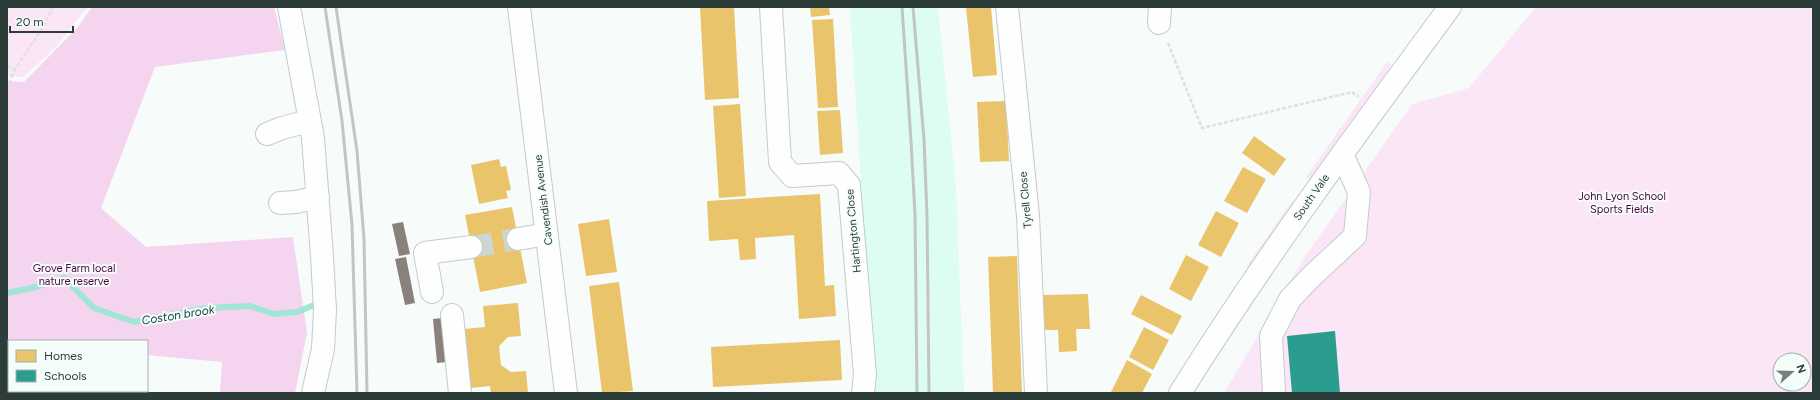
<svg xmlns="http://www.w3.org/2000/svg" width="1820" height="400" font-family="Figtree,sans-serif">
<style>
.built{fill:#ddfcf4}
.green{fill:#fae6f7;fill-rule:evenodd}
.forest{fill:#f5d4f0}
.homes{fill:#e9c46a}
.schools{fill:#2a9d8f}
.industry{fill:#8a817c}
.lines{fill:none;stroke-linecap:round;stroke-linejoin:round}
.stream{stroke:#a1e5d6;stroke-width:6}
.minor-tunnel{stroke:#ced5d3;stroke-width:22;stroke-dasharray:22 11;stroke-linecap:butt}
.minor-casing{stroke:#c2ccca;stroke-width:24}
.path{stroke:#dee1e0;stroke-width:2.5;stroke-dasharray:4 2;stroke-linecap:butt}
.minor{stroke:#fefefe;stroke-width:22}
.rail{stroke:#c3c5c5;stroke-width:3}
.labels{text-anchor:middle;stroke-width:4;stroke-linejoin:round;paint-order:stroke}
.park-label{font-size:11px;fill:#4c0346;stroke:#f5fdfb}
.street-label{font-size:11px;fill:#2c3d39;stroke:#f5fdfb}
.water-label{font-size:12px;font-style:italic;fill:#19443b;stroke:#f5fdfb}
</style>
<rect width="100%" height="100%" fill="#f7fbfa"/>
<path class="built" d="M850,7h88l18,181 8,205h-90z"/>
<path class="green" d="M7,7h81l-35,43 -30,27 -16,-1z
M1536,7h277v386h-589l80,-135 108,-154 57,-16zM1780,360h24v24h-24z
M1387,62l5,3 -78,115 -8,-3z
M1293,200l3,3 -44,66 -6,-2z"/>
<path class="forest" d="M92,7h182l11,43 -130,17 -54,141 45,39 147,-10 14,96 -12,60h-75l2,-31 -75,-7v-14h-140v-260l17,1 53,-54z"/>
<path class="homes" d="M700,7h34l5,91 -34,2z
M810,7h19l1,8 -19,2z
M966,7h25l6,68 -24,2z
M833,19l5,88 -20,1 -6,-88z
M1006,101l3,60 -29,1 -3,-60z
M740,104l6,92 -27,2 -6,-92z
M840,110l3,43 -23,2 -3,-44z
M1254,136l32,23 -12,17 -32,-23z
M499,159l2,8 5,-1 5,24 -5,1 2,7 -29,6 -8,-39z
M1243,167l23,12 -19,34 -23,-12z
M820,194l5,92 9,-1 2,31 -37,3 -5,-84 -39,3 1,21 -16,1 -2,-21 -29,2 -2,-40z
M512,207l15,76 -47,9 -15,-77z
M1216,211l23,12 -18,34 -23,-12z
M609,219l8,53 -31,4 -8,-52z
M1186,255l23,12 -18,34 -22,-12z
M1017,256l5,137h-29l-5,-136z
M619,282l14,109 -31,2 -13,-107z
M1088,294l2,35h-14l1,22 -18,1 -1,-22h-14l-1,-35z
M1141,295l41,21 -10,19 -41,-21z
M518,303l3,33 -13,1 -9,9 2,19 10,7 15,-1 2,22h-37l-1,-7 -19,2 -7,-59 21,-2 -2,-21z
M1144,327l25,13 -16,30 -24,-13z
M840,340l2,40 -129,7 -2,-40z
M1127,360l25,14 -10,19h-30l-1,-1z"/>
<path class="schools" d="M1335,331l5,62h-48l-5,-57z"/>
<path class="industry" d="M403,222l7,32 -11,2 -7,-32z
M406,257l9,46 -10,2 -10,-46z
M443,318l4,44 -10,1 -4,-44z"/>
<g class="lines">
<path class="stream" d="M7,293l29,-6 28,-9 30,30 40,14 71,-14 45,-2 24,8 23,-2 17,-7"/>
<path class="minor-tunnel" d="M471,247l47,-8"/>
<g class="minor-casing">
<path id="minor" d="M289,7l24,131 9,118 3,54 -2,39 -10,44
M519,7l47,386
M771,7l9,155 12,14 47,-3 10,12 16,189 -2,19
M1007,7l21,209 8,177
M1159,23l1,-16
M267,134l15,-6 27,-7
M280,203l16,-1 22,-5
M518,239l29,-5
M432,292l-7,-39 46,-6
M452,315l8,78
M1180,393c83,-133 177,-260 270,-386
M1274,393l-3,-57 19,-37 21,-22 44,-41 4,-44 -17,-38"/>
</g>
<path class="path" d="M1168,43l34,85 150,-36 7,5
M7,66l8,3 27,-40 11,-22
M7,89l8,-20"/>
<use href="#minor" class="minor"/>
<path class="rail" d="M325,7l17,114 10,104 5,168
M336,7l21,144 7,88 3,154
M902,7l9,134 4,74 2,178
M913,7l11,133 3,75 2,178"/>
</g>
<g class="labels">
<g class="park-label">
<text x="1622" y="200">John Lyon School<tspan x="1622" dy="13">Sports Fields</tspan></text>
<text x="74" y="272">Grove Farm local<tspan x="74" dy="13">nature reserve</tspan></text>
</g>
<g class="street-label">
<text transform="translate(1311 197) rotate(-55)" y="4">South Vale</text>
<text transform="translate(543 200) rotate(-97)" y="4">Cavendish Avenue</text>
<text transform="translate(1025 200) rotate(-95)" y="4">Tyrell Close</text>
<text transform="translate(853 231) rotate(-95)" y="4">Hartington Close</text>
</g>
<g class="water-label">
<text transform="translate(178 315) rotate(-9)" y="4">Coston brook</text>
</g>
</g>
<rect width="1820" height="400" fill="none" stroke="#2c3d39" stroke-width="16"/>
<rect x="8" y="340" width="140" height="52" fill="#f5fdfb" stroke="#a5b0ad"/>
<rect x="16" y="350" width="20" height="12" fill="#e9c46a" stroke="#a5b0ad"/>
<text x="44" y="360" font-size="12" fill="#2c3d39">Homes</text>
<rect x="16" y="370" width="20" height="12" fill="#2a9d8f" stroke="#a5b0ad"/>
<text x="44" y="380" font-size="12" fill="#2c3d39">Schools</text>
<g transform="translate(1792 372) rotate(70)"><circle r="19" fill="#f5fdfb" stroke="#a5b0ad"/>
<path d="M0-3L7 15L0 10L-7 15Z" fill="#73807d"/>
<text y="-6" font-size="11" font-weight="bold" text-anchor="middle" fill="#2c3d39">N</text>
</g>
<path d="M10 26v6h63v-6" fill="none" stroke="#2c3d39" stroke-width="2"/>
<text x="16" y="26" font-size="12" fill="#2c3d39" stroke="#f5fdfb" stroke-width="3" paint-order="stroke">20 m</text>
</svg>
